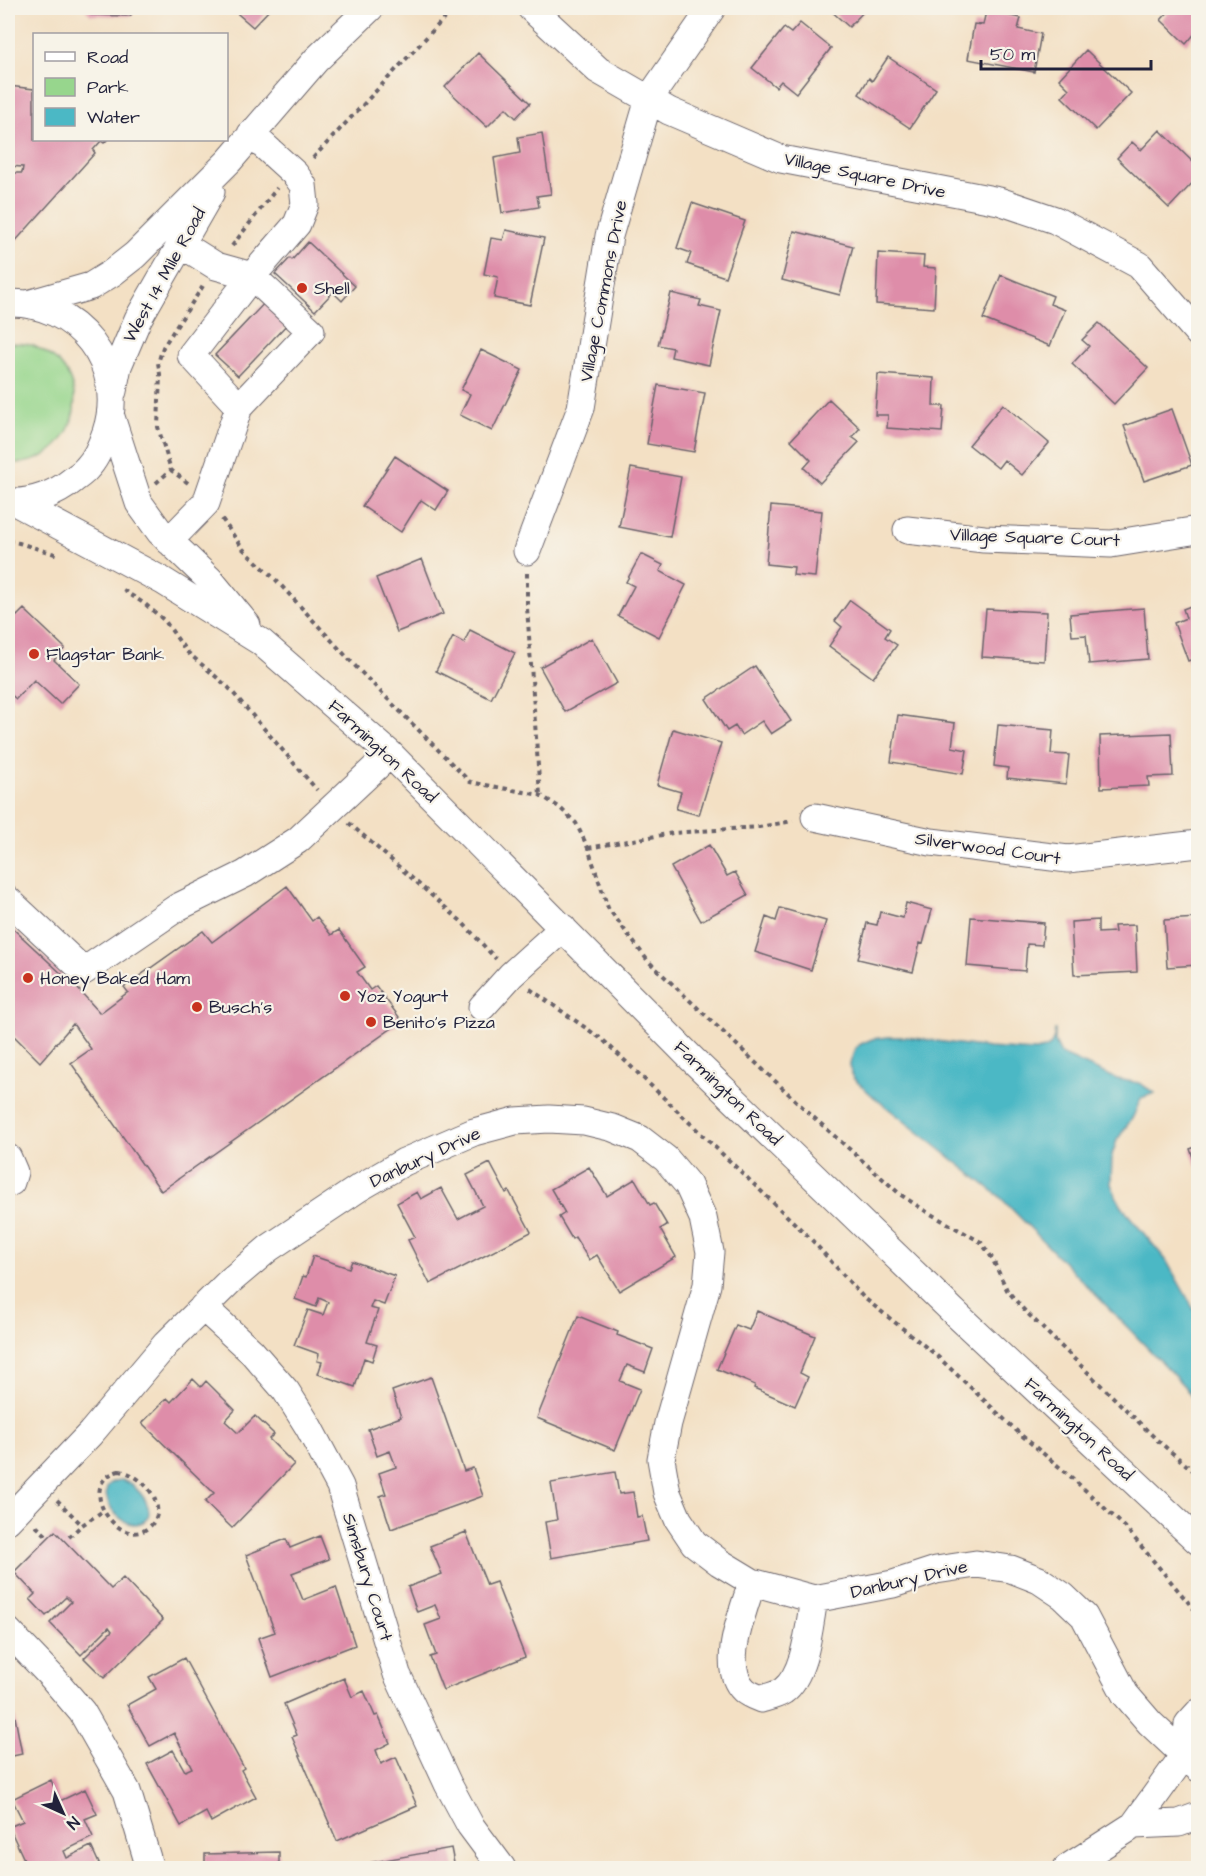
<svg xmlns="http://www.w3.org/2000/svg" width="1206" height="1876" font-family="'Architects Daughter',sans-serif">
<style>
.green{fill:#97d68d;stroke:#5c7c64;stroke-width:1.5}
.water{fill:#4bb8c5;stroke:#366d80;stroke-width:1.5}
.building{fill:#de8da9}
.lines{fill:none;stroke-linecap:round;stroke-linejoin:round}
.minor-casing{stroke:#6b646b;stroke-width:29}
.path{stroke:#6b646b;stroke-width:4;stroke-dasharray:4.5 4.5;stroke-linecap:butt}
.minor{stroke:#fff;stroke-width:27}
.poi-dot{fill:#c8321e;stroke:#f7f3e8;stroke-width:2}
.labels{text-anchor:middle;stroke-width:4.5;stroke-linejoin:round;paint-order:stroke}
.street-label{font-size:18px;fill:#22223b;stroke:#f7f3e8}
.poi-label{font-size:18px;fill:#22223b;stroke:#f7f3e8;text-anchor:start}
</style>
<rect width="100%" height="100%" fill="#f7f3e8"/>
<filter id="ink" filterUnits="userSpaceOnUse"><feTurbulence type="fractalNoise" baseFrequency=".0167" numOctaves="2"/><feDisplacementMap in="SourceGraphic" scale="12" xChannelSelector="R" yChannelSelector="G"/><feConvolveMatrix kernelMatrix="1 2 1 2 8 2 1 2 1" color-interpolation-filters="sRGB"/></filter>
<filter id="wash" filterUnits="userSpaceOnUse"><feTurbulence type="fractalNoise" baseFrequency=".008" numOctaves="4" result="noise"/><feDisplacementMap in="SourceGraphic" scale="24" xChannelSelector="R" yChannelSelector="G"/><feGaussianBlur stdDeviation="1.35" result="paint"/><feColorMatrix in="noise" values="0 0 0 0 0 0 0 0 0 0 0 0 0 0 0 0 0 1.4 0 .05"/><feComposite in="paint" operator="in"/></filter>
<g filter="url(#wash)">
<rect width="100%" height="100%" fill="#f3e0c4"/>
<path class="green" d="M8,343c7,0 16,0 23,2 4,1 9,4 12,6 58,31 30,118 -35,112z"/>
<path class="water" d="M1055,1029v13l6,12 56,25 22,4 16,10 -14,5 -8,19 -16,23 -5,15 -1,29 6,14 9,14 40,48 32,57v89l-14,-20 -48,-50 -137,-140 -124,-98 -21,-19 -3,-5 -1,-10 5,-16 6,-4 11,-5 17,-2h18l82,11 46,3 10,-2 5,-3 4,-8z
M122,1480c17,4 42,39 15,44 -21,3 -49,-42 -15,-44z"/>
<g id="blocks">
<path class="building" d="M84,8h53l-7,8 -39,-1z
M231,8h40l-18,19z
M828,8h39l-18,19z
M1169,8h29v22l-12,14 -25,-24 10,-11z
M986,11l35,7 -3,11 23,5 -7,38 -66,-13 6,-35 9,1z
M800,23l31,25 -35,45 -15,-12 -5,6 -24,-19 32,-40 7,5z
M1086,50l45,43 -35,37 -34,-33 7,-8 -10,-10z
M478,53l52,50 -14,15 -10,-10 -19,19 -42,-40z
M888,57l48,32 -26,39 -51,-34 10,-16 3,3z
M8,86l26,3v51h73l-3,3 -3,-2 -8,9 2,3 -83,92 -4,-1v-71h14l1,-6 -15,-1z
M1160,130l38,37v10l-29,31 -52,-50 15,-16 9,8z
M542,133l9,61 -14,2 2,11 -37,6 -8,-55 26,-5 -2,-16z
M692,203l53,18 -20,56 -38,-13 4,-11 -14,-5z
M506,230l38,8 -14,67 -36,-7 4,-21 -14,-3 7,-36 12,2z
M794,231l59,15 -13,49 -58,-15z
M308,242l47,44 -13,15 -9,-9 -18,19 -40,-37 15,-16 2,2z
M878,253l46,3 -1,11 13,1 -2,40 -58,-4z
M1001,275l52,21 -3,8 15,6 -15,36 -67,-27z
M671,293l30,7 -2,6 22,5 -12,54 -38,-8 2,-9 -15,-3z
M269,298l22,22 -53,56 -23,-21z
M1099,323l49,45 -34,36 -42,-40 17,-18 -7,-6z
M481,350l41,20 -30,61 -32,-16 10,-21 -9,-4z
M878,374l56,4 -1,28h11l-2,26 -55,-4 1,-13h-13z
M658,385l47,8 -11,59 -47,-8z
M829,399l31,29 -8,9 7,5 -39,41 -16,-15 7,-8 -20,-20z
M1003,404l46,39 -27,32 -18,-15 -6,8 -29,-23z
M1172,409l20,56 -48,16 -20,-55z
M395,456l53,35 -12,19 -15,-10 -20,32 -39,-26z
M631,468l50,9 -11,60 -51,-10z
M771,506l51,5 -7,66 -22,-2 1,-8 -28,-3z
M641,554l22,11 -3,6 26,14 -27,52 -41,-21 16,-30 -8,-4z
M422,559l21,55 -46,18 -21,-54z
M850,600l40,29 -5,8 12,8 -24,33 -44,-32 13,-19 -7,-6z
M1198,603v54l-10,4 -14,-38 12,-5 -3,-9z
M1144,608l4,51 -59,5 -3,-29 -14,1 -2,-22z
M24,609l41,39 -11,12 25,24 -19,20 -26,-24 -18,19 -8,-7v-73l5,-6 4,3z
M986,609l61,3 -3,49 -62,-4z
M470,630l45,23 -24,46 -55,-28 17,-34 11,6z
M592,638l25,45 -52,29 -25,-45z
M755,666l36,55 -20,13 -9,-13 -21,14 -6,-9 -8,5 -21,-32z
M898,715l57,8 -3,24 15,3 -4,24 -72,-12z
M998,725l55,5 -2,24 18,1 -3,29 -59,-6 1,-10 -14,-2z
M673,729l48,14 -22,72 -23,-6 5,-17 -24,-7z
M1171,733l2,43 -25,1 1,9 -48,2 -1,-52z
M709,845l18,31 8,-4 13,23 -47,26 -30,-54z
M287,886l25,35 5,-4 14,18 8,-5 26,37 -8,5 13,18 6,-4 26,35 -241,170 -90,-128 20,-14 -18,-25 -33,38 -32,-32v-106l70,65 22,24 28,-21 -4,-5 79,-56 9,11z
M906,903l26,7 -9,34 -3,-1 -7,29 -55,-13 9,-36 10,2 3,-13 23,6z
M780,908l46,13 -15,49 -56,-18 11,-35 10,4z
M971,917l73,6 -2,22 -15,-1 -2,27 -58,-5z
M1198,918v47l-31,2 -3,-47z
M1098,920v13l17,-1 -1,-6 21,-1 2,47 -63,3 -3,-53z
M1198,1146v25l-8,-22z
M490,1163l16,30 3,-2 22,41 -101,52 -22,-44 7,-3 -18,-34 20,-11 4,7 20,-11 17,31 25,-13 -16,-31z
M589,1167l18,29 28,-17 15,26 4,-2 13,22 -7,4 16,28 -57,34 -22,-36 -8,5 -14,-23 -3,2 -13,-22 6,-4 -14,-24z
M313,1256l36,12 3,-7 43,15 -11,29 -11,-4 -3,7 8,2 -11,32 10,3 -5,16 -8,-3 -9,29 -37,-13 4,-12 -5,-1 2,-7 -25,-9 14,-35 15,5 5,-13 -9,-4 -3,9 -21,-8 8,-23 3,1z
M757,1311l58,25 -15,37 8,4 -13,29 -41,-18 1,-3 -38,-16 19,-44 13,5z
M578,1316l40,16 -1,3 36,14 -8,23 -18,-7 -7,16 20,8 -25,61 -78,-32z
M431,1377l33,94 9,-3 10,28 -92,33 -11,-33 6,-2 -7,-21 17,-6 -6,-16 -13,5 -9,-27 33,-12 -9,-26z
M193,1379l8,8 5,-6 29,29 -10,11 13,12 17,-17 19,18 -5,5 25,25 -62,64 -27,-26 9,-9 -72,-70 25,-25 4,4z
M615,1472l4,22 14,-2 4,25 5,-1 5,25 -96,17 -6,-36 12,-2 -6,-37z
M55,1531l56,58 12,-11 40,42 -59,58 -20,-20 28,-27 -3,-4 -28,28 -31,-32 21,-21 -5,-5 -20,19 -16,-17 5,-5 -21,-22z
M466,1532l21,53 9,-3 29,75 -82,33 -13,-33 6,-2 -11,-30 16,-6 -6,-14 -18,7 -9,-25 34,-13 -12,-28z
M320,1536l9,23 -37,14 11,27 33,-13 19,58 -83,32 -14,-39 17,-6 -29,-77 40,-16 4,9z
M184,1658l60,110 -3,2 15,27 -45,25 -5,-10 -25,14 -34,-62 26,-14 12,21 7,-3 -18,-35 -24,13 -23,-41 29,-16 -7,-12z
M344,1678l8,19 12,-6 11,25 3,-1 12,28 -14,7 5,14 15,-7 21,49 -80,35 -45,-104 5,-2 -13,-31z
M15,1717l7,37 -14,3v-38z
M51,1780l9,21 25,-12 12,25 -12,5 8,18 -29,14 3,7 24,-12 10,22 4,-2 2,2h-79l-19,-41 14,-6 -11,-22z
M451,1848l4,20h-86l-1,-5z
M279,1852v16h-74v-14z"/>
</g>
</g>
<g filter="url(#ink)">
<use href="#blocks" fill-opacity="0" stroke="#6b646b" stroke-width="1.5"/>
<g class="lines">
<g class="minor-casing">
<path id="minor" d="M531,8l67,62 71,41 112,48 218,42 56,19 84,45 59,68
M181,244l35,22 36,10 59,55 -72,76
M8,303c69,-2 120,63 98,129 -4,12 -10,27 -19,36 -4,5 -9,8 -14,12 -17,14 -41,23 -63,22
M28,304l63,-18 21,-13 23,-18 94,-94 87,-101 54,-52
M113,391l5,-25 20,-47 73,-127
M111,417l28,86 21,29 50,48 37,45
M15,502l148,79 98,61 129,112 302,305 265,256 241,226
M907,530l77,9 127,5 87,-14
M169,541l37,-38 33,-96 -48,-52 61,-79 45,-52 8,-20 -2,-19 -8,-11 -44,-40
M527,551l54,-143 28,-172 40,-137 63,-91
M815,817l116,25 137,17 130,-15
M8,900l76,71 94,-64 67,-33 53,-34 92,-86
M482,1007l29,-32 52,-47
M8,1158l6,14 -3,10
M203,1307l49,45 34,39 22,35 32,60 57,188 51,110 22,41 32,43
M8,1520l83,-87 75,-89 64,-63 39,-33 90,-60 45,-26 70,-30 41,-11 34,-2 35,2 29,7 27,11 26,20 22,26 15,33 7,34 -3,33 -39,138 -7,36 6,34 11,26 16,24 25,19 33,20 62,17 79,-15 43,-14 40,-6 35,5 28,11 24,16 21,20 41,78 25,29 48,45
M752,1582c-8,29 -33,84 -8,108 4,4 12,7 17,9 7,-2 16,-4 22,-8 23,-17 26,-65 31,-92
M8,1631l45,47 29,34 45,79 20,67 2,10
M1185,1754l3,-30 10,-11
M1134,1825l45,-2 19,-7
M1067,1868l67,-43 51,-71 13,-8"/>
</g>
<path class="path" d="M313,158l141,-150
M232,246l45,-58
M156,483l15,-13
M188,483l-17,-13 -13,-43 2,-53 -2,-11 5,-16 40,-61
M222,519l21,30 33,31 81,88 113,114 70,13 19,12 17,16 12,25 20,60 40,53 163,154 90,80 26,17 54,30 11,16 15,32 17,20 132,129 42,36
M8,541l11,2 39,12
M527,573v34l13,188
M123,590l22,14 20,17 21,30 42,36 89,103
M349,823l113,99 34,37
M588,848l85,-15 86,-6 34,-6
M530,989l73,51 17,16 190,182 53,59 73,58 84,79 50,42 55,51 73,87
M119,1471c23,2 54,38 29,57 -30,23 -75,-45 -29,-57z
M57,1500l25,25
M36,1526l10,9
M69,1537l13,-12 21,-14"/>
<use href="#minor" class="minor"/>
</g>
</g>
<g class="poi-dot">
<circle cx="302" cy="288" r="6"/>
<circle cx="34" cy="654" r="6"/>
<circle cx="28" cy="978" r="6"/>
<circle cx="345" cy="996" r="6"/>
<circle cx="197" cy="1007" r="6"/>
<circle cx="371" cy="1022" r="6"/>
</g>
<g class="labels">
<g class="street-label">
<text transform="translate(865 175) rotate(12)" y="6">Village Square Drive</text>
<text transform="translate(164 275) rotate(-61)" y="6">West 14 Mile Road</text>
<text transform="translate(603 291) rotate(-79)" y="6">Village Commons Drive</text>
<text transform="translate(1035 537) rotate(2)" y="6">Village Square Court</text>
<text transform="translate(383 751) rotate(43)" y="6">Farmington Road</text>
<text transform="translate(988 848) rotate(8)" y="6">Silverwood Court</text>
<text transform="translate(728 1093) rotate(44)" y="6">Farmington Road</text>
<text transform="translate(425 1157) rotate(-25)" y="6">Danbury Drive</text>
<text transform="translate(1079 1429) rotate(43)" y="6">Farmington Road</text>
<text transform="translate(368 1577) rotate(73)" y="6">Simsbury Court</text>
<text transform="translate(909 1579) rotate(-13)" y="6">Danbury Drive</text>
</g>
<g class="poi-label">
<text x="314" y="294">Shell</text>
<text x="46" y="660">Flagstar Bank</text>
<text x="40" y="984">Honey Baked Ham</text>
<text x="357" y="1002">Yoz Yogurt</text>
<text x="209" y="1013">Busch's</text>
<text x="383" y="1028">Benito's Pizza</text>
</g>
</g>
<rect width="1206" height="1876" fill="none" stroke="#f7f3e8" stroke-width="30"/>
<rect x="33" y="33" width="195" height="108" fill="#f7f3e8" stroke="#a29fa3" stroke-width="1.5"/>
<rect x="45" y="52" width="30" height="9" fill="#ffffff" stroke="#a29fa3" stroke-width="1.5"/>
<text x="87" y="63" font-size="18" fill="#22223b">Road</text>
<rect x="45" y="78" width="30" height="18" fill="#97d68d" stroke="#a29fa3" stroke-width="1.5"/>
<text x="87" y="93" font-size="18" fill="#22223b">Park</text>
<rect x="45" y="108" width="30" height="18" fill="#4bb8c5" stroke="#a29fa3" stroke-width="1.5"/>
<text x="87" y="123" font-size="18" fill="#22223b">Water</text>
<g transform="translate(63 1813) rotate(135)" stroke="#f7f3e8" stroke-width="4.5" paint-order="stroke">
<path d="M0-4.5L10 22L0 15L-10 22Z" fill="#22223b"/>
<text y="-9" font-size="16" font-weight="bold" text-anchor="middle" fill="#22223b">N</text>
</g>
<path d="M981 60v9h170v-9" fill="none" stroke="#22223b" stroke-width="3"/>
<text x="990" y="60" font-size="18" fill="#22223b" stroke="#f7f3e8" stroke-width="4.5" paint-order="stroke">50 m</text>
</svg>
